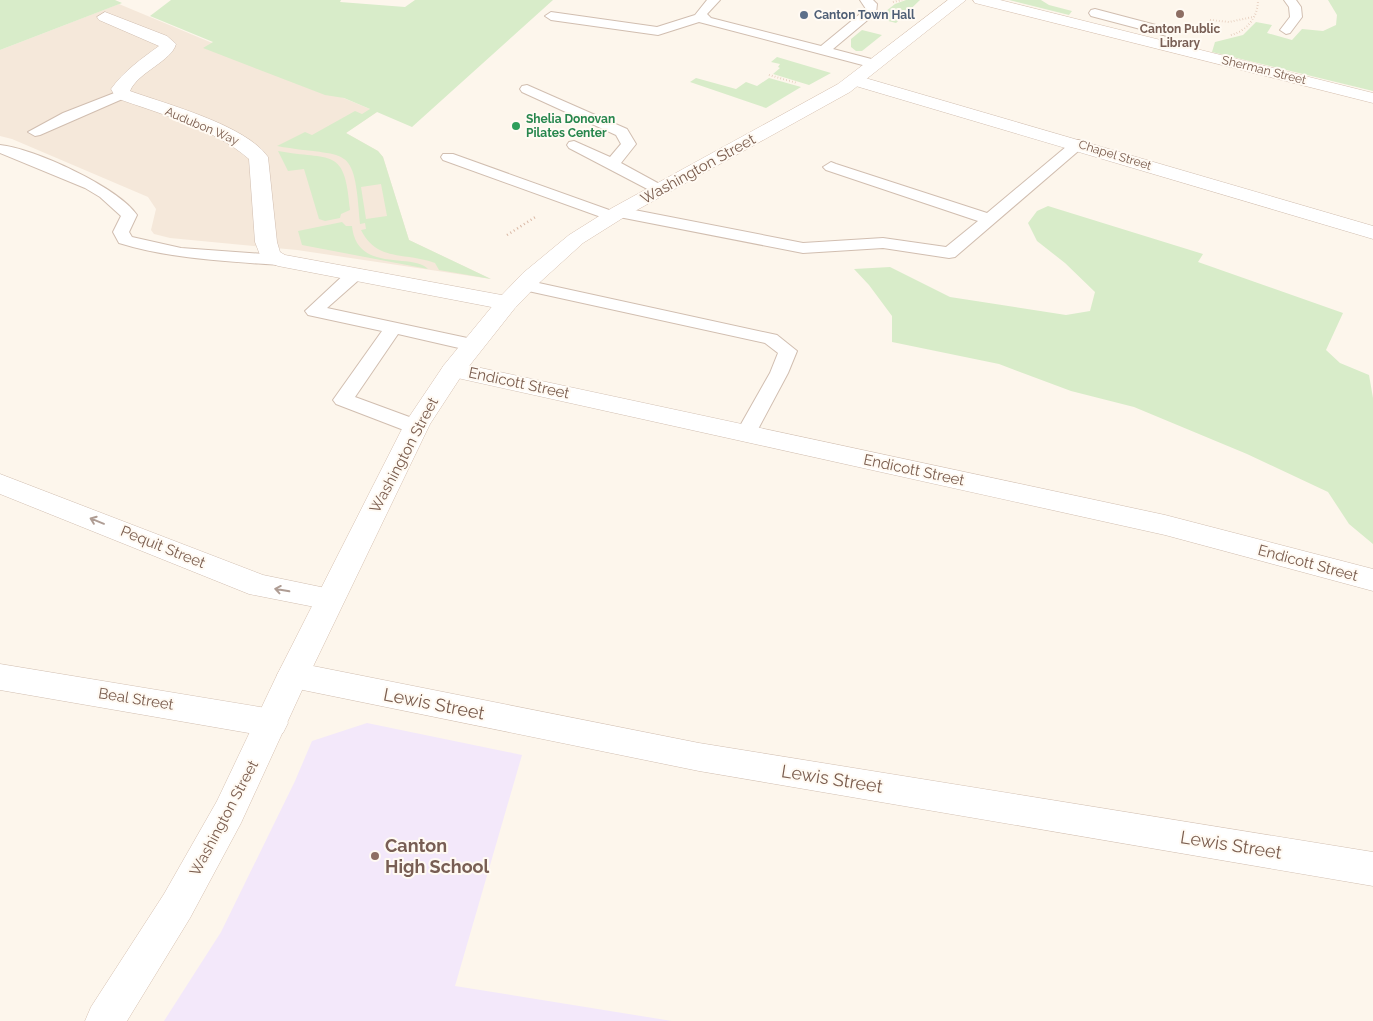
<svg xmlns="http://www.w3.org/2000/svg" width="1373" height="1021" font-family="Raleway,sans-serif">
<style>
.residential{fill:#f5e8da}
.education{fill:#f3e8fa}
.green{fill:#d8ecc9;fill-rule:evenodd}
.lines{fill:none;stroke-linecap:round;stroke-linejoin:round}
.service-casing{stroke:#d1beb0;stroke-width:2}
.minor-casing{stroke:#d1beb0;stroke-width:1}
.secondary-casing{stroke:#d6c0b0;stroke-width:1}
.path-far1{stroke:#d9b8a5;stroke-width:2;stroke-dasharray:0.5 2.5;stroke-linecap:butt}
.path{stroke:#d9b8a5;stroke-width:2.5;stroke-dasharray:1 3;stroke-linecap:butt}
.service{fill:#fff;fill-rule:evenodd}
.minor{fill:#fff;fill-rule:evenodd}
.secondary{fill:#fff;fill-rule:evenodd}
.oneway{stroke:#af9d94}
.education-dot{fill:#8d6e63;stroke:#fffaf3;stroke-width:2}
.service-dot{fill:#5c6f8a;stroke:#fffaf3;stroke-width:2}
.leisure-dot{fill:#2e9e5b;stroke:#fffaf3;stroke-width:2}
.labels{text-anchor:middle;stroke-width:4;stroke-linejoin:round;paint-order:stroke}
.far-service-label{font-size:12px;font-weight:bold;fill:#4e5e75;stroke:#fffaf3;text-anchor:start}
.far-education-label{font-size:12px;font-weight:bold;fill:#785e54;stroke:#fffaf3}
.far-street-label{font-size:12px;fill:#7a5c4d;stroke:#fffaf3}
.far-leisure-label{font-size:12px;font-weight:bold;fill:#27864d;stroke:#fffaf3;text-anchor:start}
.street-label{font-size:15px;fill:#7a5c4d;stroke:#fffaf3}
.near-street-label{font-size:18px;fill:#7a5c4d;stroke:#fffaf3}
.near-education-label{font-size:18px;font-weight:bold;fill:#785e54;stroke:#fffaf3;text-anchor:start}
</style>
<rect width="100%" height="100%" fill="#fdf6ec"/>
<path class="residential" d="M119,4l258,108 -31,21 32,18 5,6 26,83 82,39 -194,-29 -127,-12 -16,-4 -3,-4 5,-21 -8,-12 -136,-58 -12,-3v-86z"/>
<path class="education" d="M367,723l155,32 -67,231 217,35h-508l57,-89 74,-151 17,-40z"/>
<path class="green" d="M0,0h115l7,3 -122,47z
M171,0h170l-1,2 65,5 10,-7h138l-141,127 -35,-15 -31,21 32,18 5,6 26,83 82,39 -52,-9 -4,-7 -6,-2c-28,-8 -53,-1 -68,-31l5,-1 -1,-6 -5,1c-6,-84 -11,-65 -83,-78l28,-14 7,3 43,-24 7,3 8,-5 -26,-11 -19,-3 -122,-47 10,-6 -63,-26zM381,184l6,32 -21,3 -5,-32z
M906,0h14l-24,23 -19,-5 18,-14z
M1009,0h32l8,5 23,6 -3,4z
M1328,0h45v91l-161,-39 3,-10 28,-7 13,-13 16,3 -5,8 25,7 10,-11 21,2 13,-6 1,-10z
M862,30l20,5 -20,16h-6l-5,-4v-8z
M777,57l54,16 -22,12 -36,-11 7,-6 -2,-1 2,-3 -9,-2z
M696,78l40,11 10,-7 11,4 12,-8 32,9 -35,21 -76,-26z
M278,151c53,10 67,-6 72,59l-9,4 -1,4 -15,3 -6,-2 -15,-50 -16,2z
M1048,206l155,48 -5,8 145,51 -17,37 14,13 29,12 4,23v146l-24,-20 -21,-32 -81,-38 -113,-47 -63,-16 -72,-27 -107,-22v-26l-23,-31 -15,-16 36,-2 60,30 116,18 24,-4 5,-19 -30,-29 -28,-22 -9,-18 9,-12z
M342,222l4,4h6c5,48 61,26 76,43l-126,-24 -4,-14z"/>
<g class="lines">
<g class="service-casing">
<path id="service" d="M707,0h13l-13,14 4,4 110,28 45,-37 -6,-9h13l4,4 -1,9 -43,36 46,12 2,3 -7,4 -175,-46 -41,13 -107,-15 -6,-4 6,-4 106,15 38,-12z
M1284,0h12l5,7 1,10 -12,16 -4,1 -6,-4 10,-13 -1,-10z
M1095,9l76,20 2,3 -6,4 -76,-20 -2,-3 2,-3z
M527,85l100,44 9,15 -15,19 44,24 3,3 -3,3h-10l-86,-45 -2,-3 2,-3 5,-1 36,16 11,-13 -5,-9 -94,-43 -2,-3 2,-3z
M122,90l5,1 2,3 -2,3 -87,38 -5,1 -7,-4 35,-19z
M1078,140l5,1 2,3 -2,3 -128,110 -6,1 -66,-10 -80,5 -184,-36 -7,4 -169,-61 -2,-3 2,-3h10l159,57 7,-4 184,36 80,-5 63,9 32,-26 -152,-51 -3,-3 8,-5 5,2 151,49 86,-72z
M0,145c33,3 118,42 137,70l-8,17 3,5 49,11 97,7 6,1 2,4 -2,4 -6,1c-54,-4 -107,-6 -159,-22l-6,-11 8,-16 -21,-19 -15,-9 -85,-35z
M355,269l6,1 2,4 -2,4 -34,30 145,31 6,2 3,4 -3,4 -6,2 -74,-17 -43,63 68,25 3,5 -3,5 -7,2 -7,-2 -73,-28 -3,-4 49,-69 -74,-16 -3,-4 44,-41z
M525,280l252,55 20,16 -9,22 -32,60 -3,5 -7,2 -7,-2 -3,-5 34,-60 8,-20 -13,-10 -246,-54 -3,-4 3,-4z"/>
</g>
<g class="minor-casing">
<path id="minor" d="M105,12l62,24 9,8c-4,17 -38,28 -46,47 36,13 116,34 138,66l9,85 3,10 5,3 222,41 8,2 3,5 -3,5 -8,2 -229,-44 -16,-6 -7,-18 -6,-83c-37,-32 -89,-45 -133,-61l-5,-9c13,-18 30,-30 48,-43l-60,-26 -2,-3z
M855,75l518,151v13l-524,-155 -3,-4 3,-4z
M453,362l712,153 208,54v22l-208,-56 -721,-160 -3,-5 3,-5z
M0,474l263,101 77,16 5,8 -5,8 -10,3 -81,-16 -249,-100z
M293,662l406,81 674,109v34l-674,-115 -406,-83 -11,-4 -5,-9 5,-9z
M0,664l272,45 11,4 5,10 -5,10 -11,4 -272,-47z"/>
</g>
<g class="secondary-casing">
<path id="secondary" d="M948,0h18l-116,92 -224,124 -43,27 -44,40 -24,25 -53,67 -32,49 -121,251 -68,148 -51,95 -63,103h-42l6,-14 73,-113 53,-93 60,-126 128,-252 39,-58 55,-67 24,-25 46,-38 43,-27 226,-124z
M973,0h27l373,93v10l-398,-100z"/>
</g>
<path class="path-far1" d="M893,2l9,-2
M1210,20l19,2 24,-5
M1231,35c16,-4 27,-18 27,-35
M769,75l28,8"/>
<path class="path" d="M507,235l30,-19"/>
<use href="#service" class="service"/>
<use href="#minor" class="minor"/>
<use href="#secondary" class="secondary"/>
</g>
<defs><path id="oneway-shaft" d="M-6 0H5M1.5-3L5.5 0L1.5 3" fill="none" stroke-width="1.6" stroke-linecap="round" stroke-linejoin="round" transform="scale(1.25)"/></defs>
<g class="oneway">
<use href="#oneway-shaft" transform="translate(97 521) rotate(-158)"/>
<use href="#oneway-shaft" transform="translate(282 590) rotate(-170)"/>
</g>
<g class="education-dot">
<circle cx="1180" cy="14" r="5"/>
<circle cx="375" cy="856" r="5"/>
</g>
<circle class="service-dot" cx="804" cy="15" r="5"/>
<circle class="leisure-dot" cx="516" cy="126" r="5"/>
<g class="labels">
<g class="far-service-label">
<text x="814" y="19">Canton Town Hall</text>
</g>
<g class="far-education-label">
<text x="1180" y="33">Canton Public<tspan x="1180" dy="14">Library</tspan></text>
</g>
<g class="far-street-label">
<text transform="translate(1264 70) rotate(14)" y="4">Sherman Street</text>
<text transform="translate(202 126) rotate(23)" y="4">Audubon Way</text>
<text transform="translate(1115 155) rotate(17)" y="4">Chapel Street</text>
</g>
<g class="far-leisure-label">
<text x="526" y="123">Shelia Donovan<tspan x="526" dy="14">Pilates Center</tspan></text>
</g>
<g class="street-label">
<text transform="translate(698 169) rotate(-29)" y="5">Washington Street</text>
<text transform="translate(519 383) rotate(12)" y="5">Endicott Street</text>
<text transform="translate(404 455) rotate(-62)" y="5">Washington Street</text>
<text transform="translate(914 470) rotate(12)" y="5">Endicott Street</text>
<text transform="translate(163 547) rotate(22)" y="5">Pequit Street</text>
<text transform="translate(1308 563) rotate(15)" y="5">Endicott Street</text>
<text transform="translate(136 699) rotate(9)" y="5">Beal Street</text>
<text transform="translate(224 818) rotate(-62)" y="5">Washington Street</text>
</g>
<g class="near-street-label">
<text transform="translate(434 704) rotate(11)" y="6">Lewis Street</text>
<text transform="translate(832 779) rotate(9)" y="6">Lewis Street</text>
<text transform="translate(1231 845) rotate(9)" y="6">Lewis Street</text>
</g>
<g class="near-education-label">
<text x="385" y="852">Canton<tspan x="385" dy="21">High School</tspan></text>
</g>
</g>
</svg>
